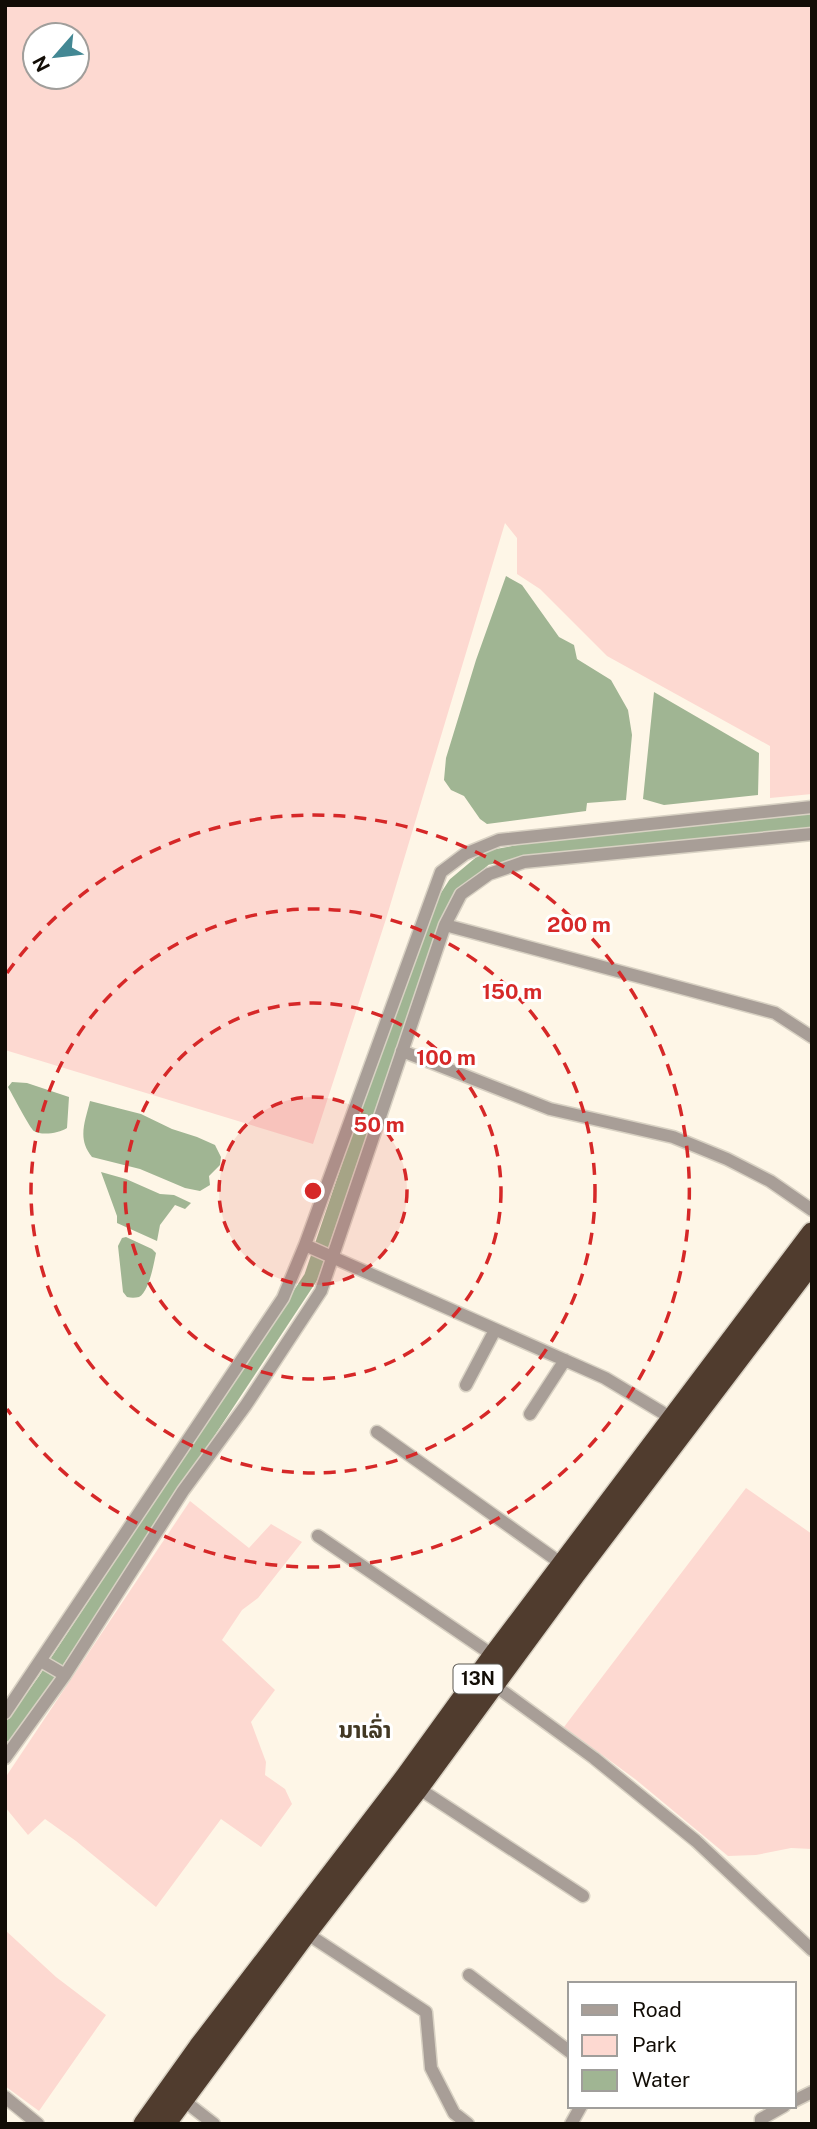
<svg xmlns="http://www.w3.org/2000/svg" width="817" height="2129" font-family="'Public Sans','Noto Sans Lao',sans-serif">
<style>
.green{fill:#fdd9d1;fill-rule:evenodd}
.water{fill:#a0b593}
.lines{fill:none;stroke-linecap:round;stroke-linejoin:round}
.canal{stroke:#a0b593;stroke-width:14}
.street-casing{stroke:#d8d1c3;stroke-width:15}
.highway-casing{stroke:#d8d1c3;stroke-width:24}
.street{stroke:#a89e97;stroke-width:12}
.highway{stroke:#503c2e;stroke-width:21}
.ring{fill:none;stroke:#d62828;stroke-width:3.5;stroke-dasharray:12 9}
.labels{text-anchor:middle;stroke-width:6;stroke-linejoin:round;paint-order:stroke}
.shield{fill:#fff;stroke:#595651;stroke-width:2}
.shield-label{font-size:18px;font-weight:bold;fill:#120d06}
.quarter-label{font-size:23px;font-weight:bold;fill:#423823;stroke:#fff}
.centre{fill:#d62828;stroke:#fff;stroke-width:3.5}
.ring-label{font-size:21px;text-anchor:middle;font-weight:bold;fill:#d62828;stroke:#fff;stroke-width:6;stroke-linejoin:round;paint-order:stroke}
</style>
<rect width="100%" height="100%" fill="#fef6e7"/>
<path class="green" d="M5,5h807v789l-42,4v-52l-163,-90 -67,-67 -23,-15v-36l-12,-15 -119,396 -73,225 -308,-94zM35,35h42v42h-42z
M746,1488l66,46v315l-21,-1 -35,7 -28,1 -93,-77 -71,-52z
M190,1501l59,47 22,-24 31,18 -44,56 -16,12 -20,30 53,50 -24,32 15,40 -1,13 20,14 7,15 -31,43 -40,-28 -65,88 -80,-66 -31,-22 -17,16 -23,-28v-29z
M5,1930l51,47 50,38 -67,96 -34,-25z"/>
<path class="water" d="M506,576l16,9 37,52 15,8 3,14 34,21 17,30 4,25 -6,65 -39,3 -1,8 -99,13 -7,-5 -16,-23 -13,-6 -7,-10 2,-22 30,-98z
M654,692l105,61 -1,42 -94,10 -21,-6z
M12,1082l15,1 42,14 -2,31c-8,5 -25,8 -33,3 -3,-1 -22,-37 -26,-44z
M90,1101l51,13 31,15 25,8 18,8 6,12 -1,8 -11,11 1,9 -10,6 -15,-3 -45,-19 -48,-12c-15,-18 -7,-35 -2,-56z
M101,1172l25,7 34,15 14,1 17,8 -6,6 -10,-4 -15,20 -3,16 -40,-18v-7z
M126,1237l26,12 4,4c-2,10 -7,39 -17,44 -4,1 -8,1 -12,0l-4,-5 -5,-46 4,-8z"/>
<g class="lines">
<path class="canal" d="M5,1735l39,-54 267,-404 122,-359 22,-34 31,-26 43,-8 283,-29"/>
<g class="street-casing">
<path id="street" d="M445,925l330,88 37,24
M402,1051l148,58 123,28 54,22 43,22 42,29
M305,1245l300,133 68,41
M466,1385l29,-55
M530,1414l35,-54
M377,1432l185,132
M318,1536l179,122
M41,1661l24,14
M490,1682l104,76 102,83 116,109
M5,1713l278,-415 22,-53 136,-373 24,-18 34,-14 313,-33
M5,1758l60,-83 118,-184 63,-86 75,-114 124,-366 16,-31 28,-20 35,-12 288,-28
M418,1788l165,108
M306,1933l120,79 5,56 23,45 14,11
M469,1975l101,77
M178,2096l36,28
M5,2097l33,27
M794,2101l18,-9
M571,2124l10,-18
M761,2124v-5l23,-13"/>
</g>
<g class="highway-casing">
<path id="highway" d="M144,2124l55,-77 206,-269 89,-123 318,-422
M165,2124l141,-191 112,-145 157,-214 237,-312"/>
</g>
<use href="#street" class="street"/>
<use href="#highway" class="highway"/>
</g>
<circle cx="313" cy="1191" r="94" fill="#d62828" fill-opacity=".12"/>
<g class="ring">
<circle cx="313" cy="1191" r="94"/>
<circle cx="313" cy="1191" r="188"/>
<circle cx="313" cy="1191" r="282"/>
<path d="M7 973A376 376 0 1 1 7 1409"/>
</g>
<g class="labels">
<rect class="shield" x="453.5" y="1664.5" width="49" height="29" rx="5"/>
<g class="shield-label">
<text x="478" y="1685">13N</text>
</g>
<g class="quarter-label">
<text x="365" y="1738">ນາເລົ່າ</text>
</g>
</g>
<circle cx="313" cy="1191" r="10" class="centre"/>
<g class="ring-label">
<text x="579" y="932">200 m</text>
<text x="512" y="999">150 m</text>
<text x="446" y="1065">100 m</text>
<text x="379" y="1132">50 m</text>
</g>
<rect width="817" height="2129" fill="none" stroke="#120d06" stroke-width="14"/>
<rect x="568" y="1982" width="228" height="126" fill="#ffffff" stroke="#a09e9b" stroke-width="2"/>
<rect x="582" y="2005" width="35" height="10" fill="#a89e97" stroke="#a09e9b" stroke-width="2"/>
<text x="632" y="2017" font-size="21" fill="#120d06">Road</text>
<rect x="582" y="2035" width="35" height="21" fill="#fdd9d1" stroke="#a09e9b" stroke-width="2"/>
<text x="632" y="2052" font-size="21" fill="#120d06">Park</text>
<rect x="582" y="2070" width="35" height="21" fill="#a0b593" stroke="#a09e9b" stroke-width="2"/>
<text x="632" y="2087" font-size="21" fill="#120d06">Water</text>
<g transform="translate(56 56) rotate(242)"><circle r="33" fill="#ffffff" stroke="#a09e9b" stroke-width="2"/>
<path d="M0-5L12 26L0 18L-12 26Z" fill="#438894"/>
<text y="-10" font-size="19" font-weight="bold" text-anchor="middle" fill="#120d06">N</text>
</g>
</svg>
